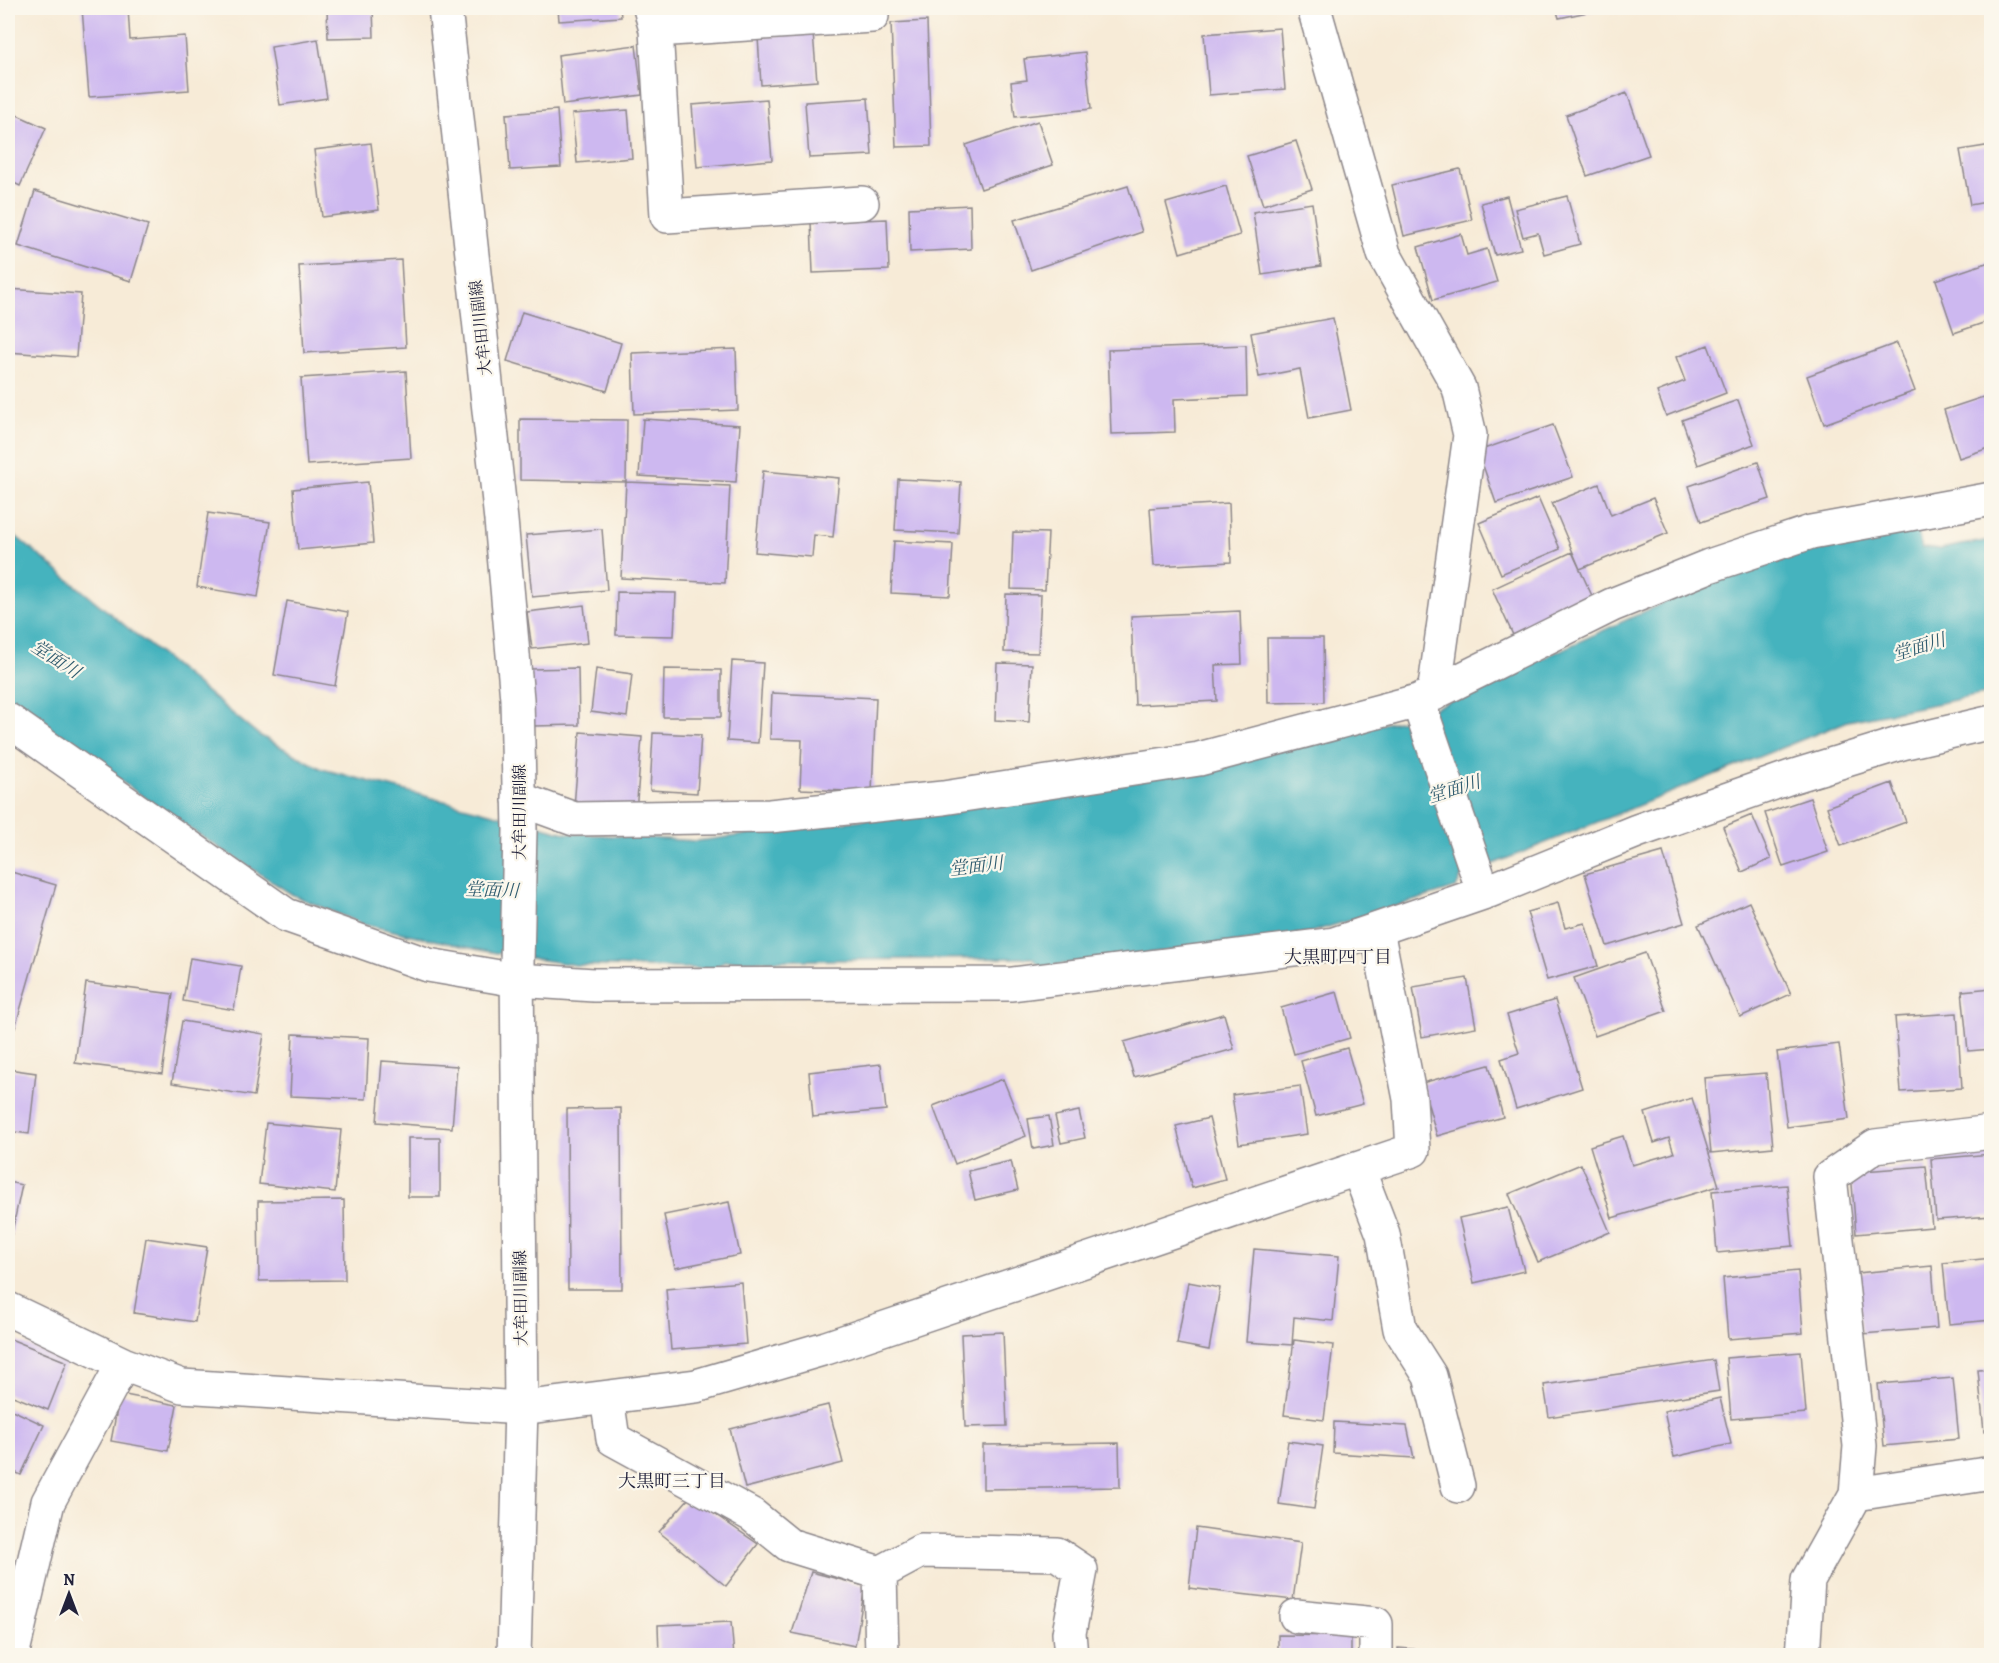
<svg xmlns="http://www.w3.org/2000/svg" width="1999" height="1663" font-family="Alegreya,'Noto Serif JP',serif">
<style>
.water{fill:#44b3be;stroke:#336a7c;stroke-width:1.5}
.building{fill:#cdb8f0}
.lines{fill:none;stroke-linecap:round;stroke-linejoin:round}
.street-casing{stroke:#8c8689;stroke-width:36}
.primary-casing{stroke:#8c8689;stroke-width:36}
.street{stroke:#fff;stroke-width:33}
.primary{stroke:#fff;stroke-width:33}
.labels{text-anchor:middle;stroke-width:4.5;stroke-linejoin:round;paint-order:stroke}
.street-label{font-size:16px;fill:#22223b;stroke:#fbf7ec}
.water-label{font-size:18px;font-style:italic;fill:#305c6f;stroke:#fbf7ec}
.neighbourhood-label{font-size:18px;fill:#22223b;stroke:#fbf7ec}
</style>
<rect width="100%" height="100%" fill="#fbf7ec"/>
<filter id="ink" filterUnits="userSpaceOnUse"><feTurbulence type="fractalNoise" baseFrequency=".0167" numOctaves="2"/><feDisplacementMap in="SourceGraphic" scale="12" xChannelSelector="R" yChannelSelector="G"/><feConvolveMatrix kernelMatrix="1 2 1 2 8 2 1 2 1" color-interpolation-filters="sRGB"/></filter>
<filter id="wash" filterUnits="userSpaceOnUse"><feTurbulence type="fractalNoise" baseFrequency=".008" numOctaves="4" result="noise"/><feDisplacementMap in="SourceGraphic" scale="24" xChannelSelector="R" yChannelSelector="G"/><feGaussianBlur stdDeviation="1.35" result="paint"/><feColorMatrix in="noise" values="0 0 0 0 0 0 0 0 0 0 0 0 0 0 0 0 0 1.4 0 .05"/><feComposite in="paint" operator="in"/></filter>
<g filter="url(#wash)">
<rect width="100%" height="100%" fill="#f7ebd7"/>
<path class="water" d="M1917,525l4,23 18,1 52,-9v153l-143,28 -387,156 -5,11 -151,46 -264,33 -9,-9 -308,3 -9,8 -140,-4 -91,-14 -122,-27 -69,-29 -100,-64 -185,-128v-173l251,205 63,34 244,64 131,8 250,-32 466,-91 302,-139 149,-44z"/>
<g id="blocks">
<path class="building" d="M82,8h46l2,32 55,-4 4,54 -100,7z
M327,8h46l1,29 -46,1z
M558,8h62l1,9 -62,4z
M1556,8h46v1l-43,9z
M927,21l4,125 -35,1 -5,-124z
M1280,28l5,61 -76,6 -5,-61z
M813,33l4,48 -56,4 -3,-48z
M318,39l9,59 -47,7 -9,-58z
M636,45l6,50 -79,10 -5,-50z
M1085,52l6,57 -76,8 -4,-35 16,-2 -3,-21z
M1627,93l22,62 -62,21 -21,-61z
M868,98l4,57 -63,3 -4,-56z
M767,99l5,61 -75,7 -5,-62z
M557,110l4,57 -51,3 -4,-56z
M628,110l4,48 -55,5 -5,-49z
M15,114l31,14 -26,58 -12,-6v-50z
M1038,121l15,44 -72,24 -15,-44z
M1296,141l16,48 -49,16 -16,-49z
M371,143l8,67 -57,7 -8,-67z
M1992,145v56l-22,4 -10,-55z
M1460,169l12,51 -68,16 -12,-51z
M1128,186l14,46 -111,38 -17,-50z
M1226,186l14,49 -60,18 -14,-50z
M35,191l113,34 -17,56 -113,-35z
M1507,196l14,53 -26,6 -14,-52z
M1567,196l13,48 -36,10 -6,-21 -15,4 -8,-28z
M1312,203l9,63 -59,9 -9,-63z
M970,205l1,44 -61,3 -1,-44z
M887,219l2,51 -76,3 -2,-51z
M1461,234l6,21 20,-6 10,33 -64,18 -15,-53z
M401,260l5,87 -102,6 -5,-87z
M1992,261v59l-38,13 -18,-53z
M8,289l73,5 -5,63 -68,-5z
M522,312l99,31 -14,48 -100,-30z
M1333,318l18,92 -42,8 -9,-49 -41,8 -8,-44z
M1897,343l18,48 -91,33 -17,-48z
M1246,345l1,51 -73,3 1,33 -64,2 -3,-84z
M1708,345l18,48 -60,23 -9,-24 28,-11 -9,-24z
M736,349l2,61 -104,4 -2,-61z
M406,371l5,87 -104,7 -6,-87z
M1992,394v53l-33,11 -15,-48z
M1738,400l16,44 -56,21 -16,-45z
M520,419l107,1 -1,62 -106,-2z
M643,419l97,6 -4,57 -97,-6z
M1553,425l20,52 -77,26 -18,-52z
M1758,462l12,37 -69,23 -12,-36z
M763,471l76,7 -6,59 -19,-2 -2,22 -57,-5z
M898,479l63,3 -3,51 -63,-3z
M368,482l5,61 -75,7 -5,-61z
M626,482l104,4 -5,97 -104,-5z
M1599,484l12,31 42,-17 15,35 -88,36 -28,-66z
M1538,498l22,51 -59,25 -22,-51z
M1229,503l2,59 -77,4 -4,-58z
M208,513l62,9 -12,75 -61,-10z
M602,529l5,61 -75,7 -6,-62z
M1013,532l35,1 -3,57 -34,-1z
M894,541l59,3 -3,52 -59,-3z
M1572,552l21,46 -80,37 -21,-46z
M617,592l59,1 -2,43 -58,-1z
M1006,594l35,1 -3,58 -34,-1z
M287,601l61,11 -13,74 -61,-11z
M584,605l4,38 -56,6 -5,-37z
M1240,611l2,53 -27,1 2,36 -82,4 -4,-89z
M1267,638h56l1,64 -56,1z
M732,661l31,2 -5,80 -31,-2z
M997,663l35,1 -3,58 -34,-2z
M578,668l1,57 -47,1 -2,-57z
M596,669l36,5 -5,43 -36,-5z
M664,669l57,1v47h-58z
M772,693l104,5 -4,94 -72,-3 2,-49 -32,-1z
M580,732l62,5 -6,75 -62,-5z
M653,733l48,2 -4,58 -47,-3z
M1892,783l14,39 -65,24 -14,-39z
M1810,798l18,54 -45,15 -18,-54z
M1752,815l19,44 -29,13 -19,-45z
M1663,852l21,71 -77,23 -22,-72z
M8,871l48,14 -41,143 -7,-2z
M1749,902l42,92 -51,23 -42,-92z
M1558,903l7,25 20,-5 13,43 -51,14 -20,-68z
M1645,953l21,58 -71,25 -21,-58z
M190,958l51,8 -7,44 -51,-9z
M1467,978l9,49 -54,10 -9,-50z
M86,983l87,11 -11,80 -87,-11z
M1992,988v61l-24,2 -6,-60z
M1337,992l13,46 -56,16 -13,-46z
M1555,1000l27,88 -66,21 -15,-50 18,-6 -12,-38z
M1957,1013l5,75 -61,4 -6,-75z
M1224,1014l10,35 -100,28 -10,-35z
M182,1021l82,13 -10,62 -82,-13z
M293,1034l76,4 -3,61 -76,-3z
M1839,1044l10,75 -62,8 -10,-75z
M1347,1048l16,56 -47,12 -15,-55z
M382,1061l75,5 -5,62 -75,-6z
M881,1064l5,46 -73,7 -4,-45z
M1489,1065l14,52 -66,19 -15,-53z
M8,1069l28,4 -7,61 -21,-3z
M1766,1073l7,74 -62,6 -7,-75z
M1003,1079l23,57 -71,28 -22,-58z
M1300,1086l7,48 -68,10 -7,-49z
M1692,1098l27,88 -107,32 -22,-72 33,-10 9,29 42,-12 -5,-15 -15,5 -9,-30z
M621,1108l1,181h-54l-1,-180z
M1079,1111l6,27 -24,5 -6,-27z
M1049,1116l5,29 -21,4 -5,-30z
M1209,1118l16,61 -33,9 -16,-62z
M266,1123l75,7 -6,62 -76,-8z
M408,1138h32v59h-32z
M1992,1154v62l-56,4 -5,-61z
M1011,1161l7,29 -43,10 -7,-29z
M1581,1164l29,68 -72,30 -29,-68z
M1926,1166l6,61 -76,7 -5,-62z
M8,1182l14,3 -13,61 -1,-1z
M1787,1185l6,61 -76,7 -5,-62z
M344,1200l1,80 -86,1 -1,-80z
M729,1202l11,53 -65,13 -11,-53z
M1508,1207l16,64 -50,12 -15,-65z
M146,1238l61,9 -12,75 -61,-9z
M1254,1249l85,7 -6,65 -39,-4 -2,28 -46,-3z
M1992,1258v62l-43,4 -6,-61z
M1932,1266l5,62 -75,6 -5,-61z
M1798,1271l5,62 -75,6 -5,-61z
M741,1282l5,62 -75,6 -5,-61z
M1188,1282l32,6 -11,62 -32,-6z
M1003,1332l4,94 -42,1 -4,-93z
M8,1338l59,24 -19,48 -40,-16z
M1294,1340l39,5 -9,75 -40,-5z
M1801,1352l5,61 -75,6 -5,-61z
M1714,1360l5,31 -170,26 -5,-32z
M1992,1369v62l-8,1 -6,-62z
M1953,1378l6,61 -75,7 -6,-62z
M120,1394l57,11 -9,46 -57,-10z
M1720,1398l11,46 -57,13 -10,-46z
M828,1405l15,58 -98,25 -15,-59z
M8,1408l36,17 -23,50 -13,-6z
M1334,1422l73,4 7,32 -81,-5z
M1288,1441l35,5 -9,63 -35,-5z
M1119,1443l1,44 -137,2v-44z
M690,1497l68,47 -32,42 -67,-54z
M1196,1528l105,15 -8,57 -104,-12z
M811,1572l54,14 -10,60 -63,-13z
M731,1622l3,34h-75l-1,-31z
M1278,1635l73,1v20h-73z
M1398,1648l50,4v4h-50z"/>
</g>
</g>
<g filter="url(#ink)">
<use href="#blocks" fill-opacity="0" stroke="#8c8689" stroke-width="1.5"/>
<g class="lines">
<g class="street-casing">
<path id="street" d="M650,8l6,22 11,186 195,-13
M1314,8l70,246 75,134 11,47 -36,259
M656,30l216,-14
M1418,701l61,178 10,12
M8,720l278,195 142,50 89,15 77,5 418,-1 322,-40 155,-53 148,-60 154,-54 111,-34 90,-21
M519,799l55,20 196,-3 173,-18 256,-39 219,-58 194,-96 97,-39 102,-34 181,-33
M1358,1169l25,65 17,95 30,47 28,110
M8,1309l115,55 59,22 339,22 175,-22 130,-38 587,-198 -3,-51 -33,-169
M607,1398l6,41 139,76 37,30 91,28 41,-22 136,3 24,16 -12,63 2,23
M1856,1494l136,-21
M880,1573l2,83
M1296,1616l80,8v32
M12,1656l36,-154 75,-138
M1803,1656l5,-76 48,-86 4,-48 -30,-269 45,-31 117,-14"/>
</g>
<g class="primary-casing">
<path id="primary" d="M445,8l56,512 16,179 3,131 -3,133 4,445 -7,248"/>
</g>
<use href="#street" class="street"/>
<use href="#primary" class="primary"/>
</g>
</g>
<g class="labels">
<g class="street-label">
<text transform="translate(480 328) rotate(-96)" y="6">大牟田川副線</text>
<text transform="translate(519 812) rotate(-90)" y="6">大牟田川副線</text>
<text transform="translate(520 1298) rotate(-91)" y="6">大牟田川副線</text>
</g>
<g class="water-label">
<text transform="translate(1919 647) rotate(-17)" y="6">堂面川</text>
<text transform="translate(56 659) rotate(33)" y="6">堂面川</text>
<text transform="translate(1454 789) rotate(-17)" y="6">堂面川</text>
<text transform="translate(976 866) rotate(-7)" y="6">堂面川</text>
<text transform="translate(492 890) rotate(2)" y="6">堂面川</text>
</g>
<g class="neighbourhood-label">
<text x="1338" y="963">大黒町四丁目</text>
<text x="672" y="1487">大黒町三丁目</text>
</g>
</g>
<rect width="1999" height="1663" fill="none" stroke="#fbf7ec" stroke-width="30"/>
<g transform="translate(69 1594)" stroke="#fbf7ec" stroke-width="4.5" paint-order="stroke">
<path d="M0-4.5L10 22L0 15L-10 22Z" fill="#22223b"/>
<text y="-9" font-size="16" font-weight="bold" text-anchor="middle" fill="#22223b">N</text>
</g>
</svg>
